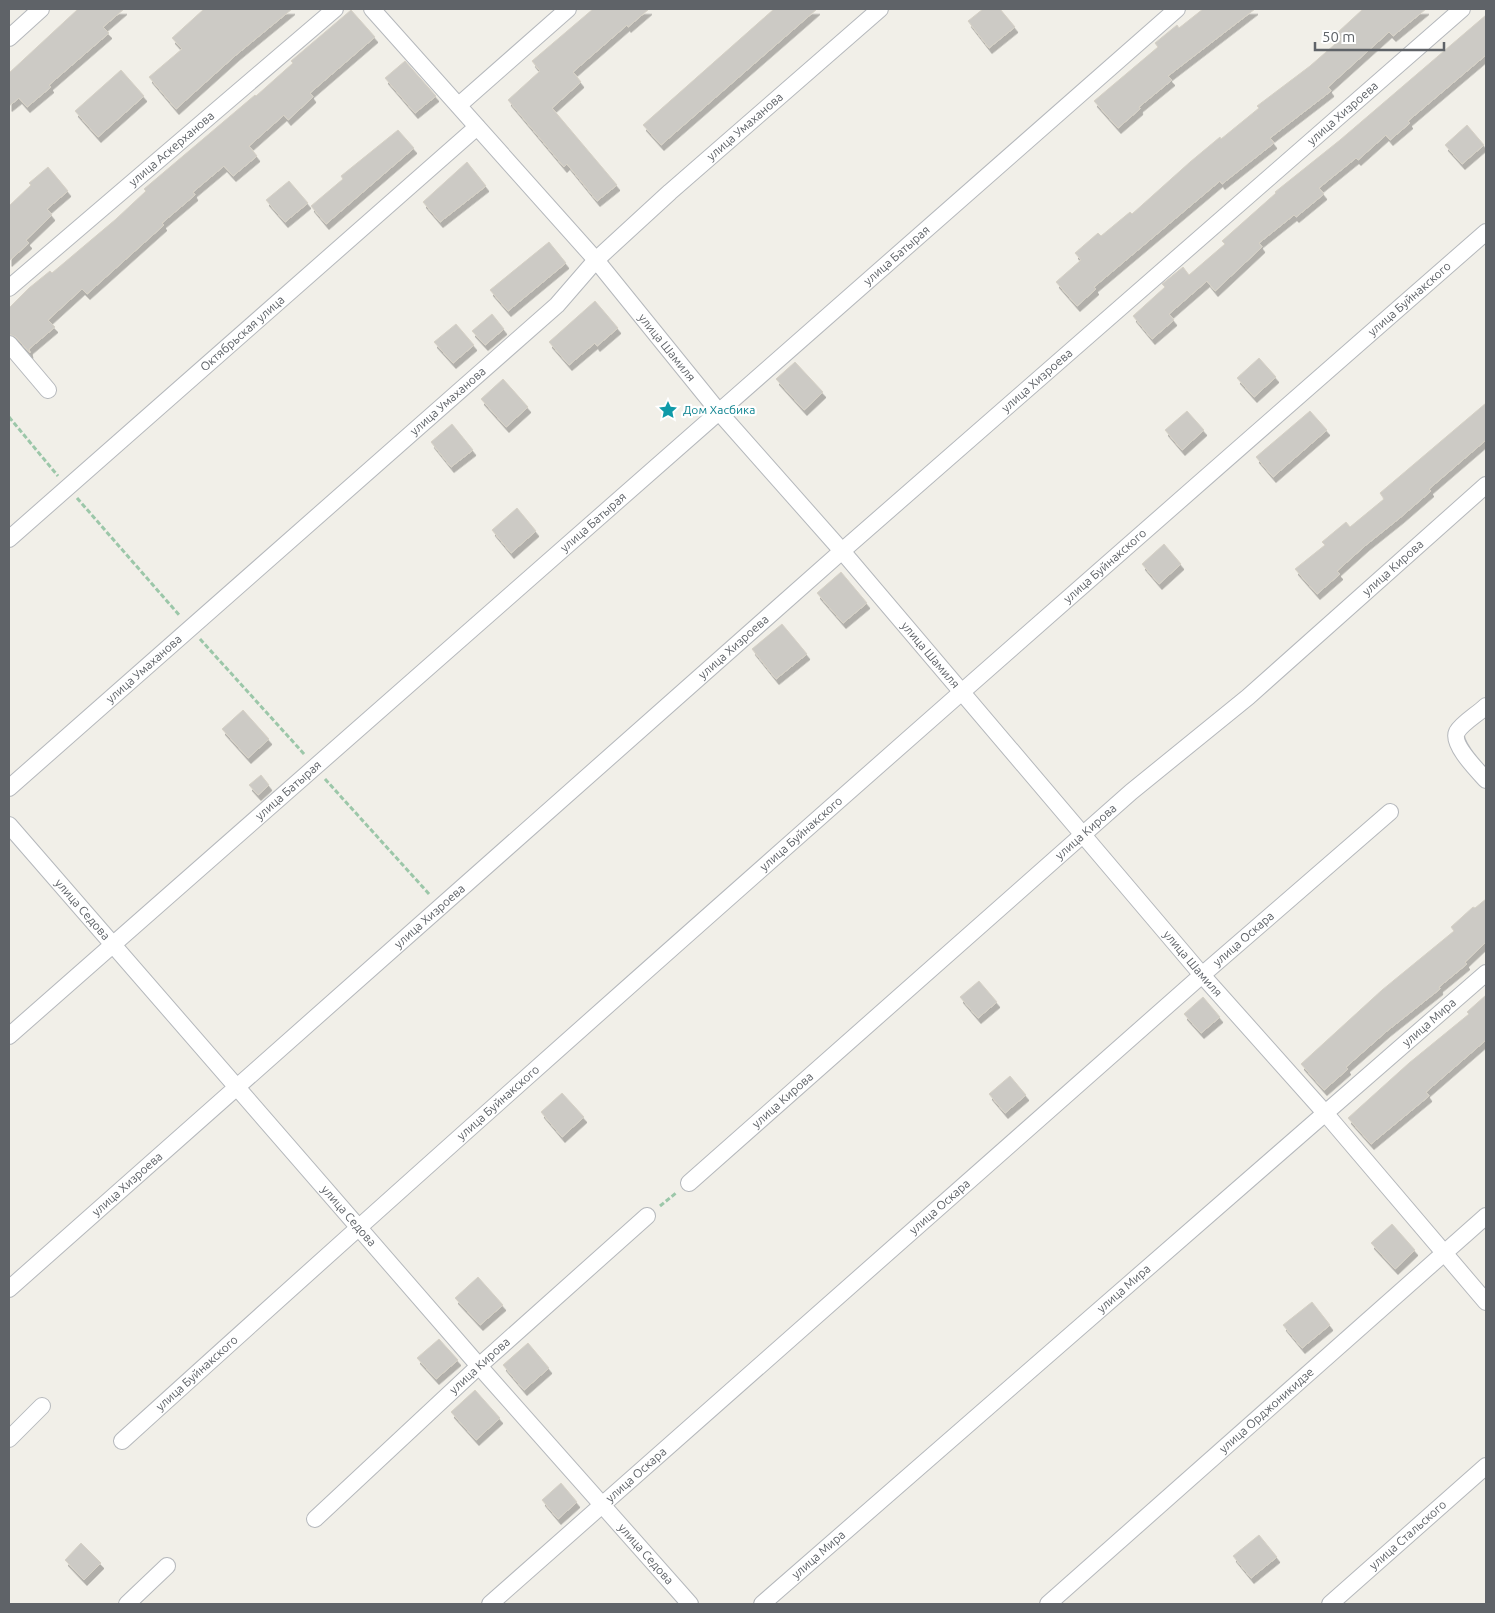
<svg xmlns="http://www.w3.org/2000/svg" width="1495" height="1613" font-family="Ubuntu,sans-serif">
<style>
.building{fill:#cccac5;stroke:#d6d1c6;filter:url(#shadow)}
.lines{fill:none;stroke-linecap:round;stroke-linejoin:round}
.minor-casing{stroke:#b5b8bc;stroke-width:18}
.path{stroke:#9cc7a9;stroke-width:3;stroke-dasharray:5 2.5;stroke-linecap:butt}
.minor{stroke:#fff;stroke-width:16}
.labels{text-anchor:middle;stroke-width:4.5;stroke-linejoin:round;paint-order:stroke}
.street-label{font-size:12px;fill:#5f6368;stroke:#fff}
.culture-label{font-size:12px;fill:#0d838f;stroke:#fff;text-anchor:start}
</style>
<defs>
<filter id="shadow"><feDropShadow dx="3" dy="5.5" stdDeviation="0" flood-color="#0004"/></filter>
</defs>
<rect width="100%" height="100%" fill="#f1efe8"/>
<path class="building" d="M78,9h46l-21,18 6,6 -60,52 2,2 -24,20 -8,-9 -10,8v-33z
M204,9h88l-56,46 -60,54 -27,-32 33,-28 -10,-11z
M593,9h56l-21,18 -1,-2 -54,47 8,10 -29,26 65,77 -20,16 -30,-37 -3,3 -56,-67 32,-29 -8,-10z
M774,9h43l-156,136 -18,-20z
M983,9h17l15,18 -26,21 -21,-27z
M1203,9h52l-87,67 4,4 -33,27 1,2 -22,19 -24,-27 64,-54 -3,-4 22,-18 2,3z
M1363,9h63l-33,27 -4,-4 -61,55 3,4 -61,47 4,5 -52,41 -2,-3 -126,106 2,2 -19,17 -21,-24 25,-22 -6,-7 23,-20 3,3 29,-24 2,2 58,-52 30,-25 1,2 38,-31 -2,-2 53,-40 32,-28 -5,-5z
M351,10l24,27 -65,56 3,4 -25,23 -4,-5 -35,31 8,10 -24,20 -9,-10 -31,26 2,3 -33,28 2,2 -77,69 -5,-5 -34,31 7,7 -26,22 1,4 -14,-16 -7,-3v-26l20,-20 21,-17 2,2 64,-54 30,-28 -2,-2 111,-94 1,1 37,-33 -2,-2z
M1486,15v40l-78,66 2,2 -20,17 -4,-5 -28,25 -2,-2 -37,30 5,6 -28,23 -2,-2 -35,28 3,4 -47,44 -8,-10 -38,33 5,6 -22,19 -19,-23 32,-29 -3,-3 21,-17 6,8 36,-31 -3,-3 54,-48 -1,-1 65,-52z
M405,61l31,35 -21,17 -30,-35z
M121,70l23,26 -46,41 -23,-26z
M1467,125l17,20 -22,19 -17,-19z
M398,130l16,18 -88,76 -15,-18 32,-27 -2,-3z
M467,162l19,24 -46,36 -17,-20z
M48,167l20,24 -21,18 5,6 -26,25 3,3 -20,18v-55l22,-21 -2,-2z
M289,181l19,22 -23,19 -19,-22z
M549,242l17,21 -58,48 -18,-21z
M595,301l23,27 -21,18 -2,-3 -26,22 -20,-23z
M492,314l12,15 -19,16 -13,-14z
M456,324l18,21 -21,18 -19,-21z
M1259,358l17,19 -22,20 -17,-19z
M795,362l28,30 -19,18 -28,-31z
M503,379l25,28 -22,20 -25,-28z
M1486,403v37l-57,49 2,2 -30,26 -35,28 -29,26 3,3 -23,20 -22,-25 30,-24 -3,-3 24,-20 4,5 34,-28 -4,-6z
M1187,411l17,19 -22,20 -17,-20z
M1310,411l17,19 -54,47 -17,-20z
M452,424l21,26 -22,17 -20,-25z
M517,508l19,23 -25,22 -19,-23z
M1164,544l17,20 -22,20 -17,-20z
M841,572l26,31 -24,20 -26,-30z
M782,624l25,30 -31,25 -24,-30z
M243,710l26,29 -21,19 -26,-29z
M261,775l8,10 -11,10 -9,-10z
M1486,899v43l-21,20 2,2 -28,23 1,2 -53,42 -41,36 2,2 -24,21 -23,-26 81,-74 72,-59 -3,-4 22,-20 2,1z
M979,981l18,21 -19,16 -18,-21z
M1486,995v45l-60,52 3,4 -58,48 -23,-26 61,-55 60,-49 -2,-2z
M1203,997l17,20 -19,16 -17,-19z
M1010,1076l16,19 -21,18 -16,-19z
M562,1093l22,24 -22,20 -21,-25z
M1392,1224l23,26 -20,19 -24,-26z
M478,1277l25,28 -23,20 -25,-27z
M1312,1302l18,23 -28,23 -19,-23z
M439,1339l19,21 -22,19 -19,-21z
M528,1343l21,25 -25,22 -21,-25z
M475,1390l25,28 -24,22 -25,-28z
M561,1483l16,19 -19,17 -16,-19z
M1259,1535l18,22 -26,21 -18,-22z
M81,1543l20,20 -17,17 -19,-20z"/>
<g class="lines">
<g class="minor-casing">
<g id="minor">
<path id="s1" d="M372,9l224,251 123,152 123,139 360,424 124,139 160,188"/>
<path d="M9,38l32,-29"/>
<path d="M459,105l109,-96"/>
<path id="s2" d="M9,288l326,-279"/>
<path d="M9,344l39,46"/>
<path id="s3" d="M9,539l468,-412"/>
<path d="M1486,706c-8,8 -24,17 -29,26 -6,12 21,39 29,48"/>
<path id="s4" d="M9,788l548,-483 39,-45 74,-68 210,-183"/>
<path id="s5" d="M9,825l470,541 211,238"/>
<path id="s6" d="M9,1036l1168,-1027"/>
<path id="s7" d="M689,1183l442,-391 117,-95 238,-212"/>
<path id="s8" d="M9,1289l833,-738 620,-542"/>
<path d="M9,1439l33,-33"/>
<path id="s9" d="M122,1441c450,-408 907,-809 1364,-1209"/>
<path id="s10" d="M315,1519l164,-153 168,-150"/>
<path d="M127,1604l40,-38"/>
<path id="s11" d="M490,1604l712,-629 188,-163"/>
<path id="s12" d="M762,1604l724,-631"/>
<path id="s13" d="M1048,1604l438,-388"/>
<path id="s14" d="M1330,1604l156,-138"/>
</g>
</g>
<path class="path" d="M9,417l49,59
M77,498l103,118
M200,639l105,116
M325,779l105,116
M660,1206l16,-13"/>
<use href="#minor" class="minor"/>
</g>
<defs>
<g id="sight-bare" transform="scale(1.5)"><path d="M0-6L1.8-2.2L6-1.7L2.9 1.2L3.7 5.4L0 3.3L-3.7 5.4L-2.9 1.2L-6-1.7L-1.8-2.2Z" fill="#0f9aa8" stroke="#fff" stroke-width="2.5" paint-order="stroke"/></g>
</defs>
<g fill-rule="evenodd">
<use href="#sight-bare" x="668" y="410"/>
</g>
<g class="labels">
<g class="street-label">
<text dy="4" stroke="none"><textPath href="#s8" startOffset="1778">улица Хизроева</textPath></text>
<text dy="4" stroke="none"><textPath href="#s4" startOffset="990">улица Умаханова</textPath></text>
<text dy="4" stroke="none"><textPath href="#s2" startOffset="214">улица Аскерханова</textPath></text>
<text dy="4" stroke="none"><textPath href="#s6" startOffset="1182">улица Батырая</textPath></text>
<text dy="4" stroke="none"><textPath href="#s9" startOffset="1721">улица Буйнакского</textPath></text>
<text dy="4" stroke="none"><textPath href="#s3" startOffset="311">Октябрьская улица</textPath></text>
<text dy="4" stroke="none"><textPath href="#s1" startOffset="449">улица Шамиля</textPath></text>
<text dy="4" stroke="none"><textPath href="#s8" startOffset="1372">улица Хизроева</textPath></text>
<text dy="4" stroke="none"><textPath href="#s4" startOffset="585">улица Умаханова</textPath></text>
<text dy="4" stroke="none"><textPath href="#s6" startOffset="778">улица Батырая</textPath></text>
<text dy="4" stroke="none"><textPath href="#s9" startOffset="1316">улица Буйнакского</textPath></text>
<text dy="4" stroke="none"><textPath href="#s7" startOffset="935">улица Кирова</textPath></text>
<text dy="4" stroke="none"><textPath href="#s8" startOffset="968">улица Хизроева</textPath></text>
<text dy="4" stroke="none"><textPath href="#s1" startOffset="854">улица Шамиля</textPath></text>
<text dy="4" stroke="none"><textPath href="#s4" startOffset="180">улица Умаханова</textPath></text>
<text dy="4" stroke="none"><textPath href="#s6" startOffset="372">улица Батырая</textPath></text>
<text dy="4" stroke="none"><textPath href="#s7" startOffset="530">улица Кирова</textPath></text>
<text dy="4" stroke="none"><textPath href="#s9" startOffset="911">улица Буйнакского</textPath></text>
<text dy="4" stroke="none"><textPath href="#s5" startOffset="112">улица Седова</textPath></text>
<text dy="4" stroke="none"><textPath href="#s8" startOffset="562">улица Хизроева</textPath></text>
<text dy="4" stroke="none"><textPath href="#s11" startOffset="1005">улица Оскара</textPath></text>
<text dy="4" stroke="none"><textPath href="#s1" startOffset="1259">улица Шамиля</textPath></text>
<text dy="4" stroke="none"><textPath href="#s12" startOffset="885">улица Мира</textPath></text>
<text dy="4" stroke="none"><textPath href="#s7" startOffset="125">улица Кирова</textPath></text>
<text dy="4" stroke="none"><textPath href="#s9" startOffset="506">улица Буйнакского</textPath></text>
<text dy="4" stroke="none"><textPath href="#s8" startOffset="158">улица Хизроева</textPath></text>
<text dy="4" stroke="none"><textPath href="#s11" startOffset="600">улица Оскара</textPath></text>
<text dy="4" stroke="none"><textPath href="#s5" startOffset="518">улица Седова</textPath></text>
<text dy="4" stroke="none"><textPath href="#s12" startOffset="480">улица Мира</textPath></text>
<text dy="4" stroke="none"><textPath href="#s10" startOffset="225">улица Кирова</textPath></text>
<text dy="4" stroke="none"><textPath href="#s9" startOffset="101">улица Буйнакского</textPath></text>
<text dy="4" stroke="none"><textPath href="#s13" startOffset="292">улица Орджоникидзе</textPath></text>
<text dy="4" stroke="none"><textPath href="#s11" startOffset="195">улица Оскара</textPath></text>
<text dy="4" stroke="none"><textPath href="#s14" startOffset="104">улица Стальского</textPath></text>
<text dy="4" stroke="none"><textPath href="#s5" startOffset="968">улица Седова</textPath></text>
<text dy="4" stroke="none"><textPath href="#s12" startOffset="75">улица Мира</textPath></text>
</g>
<g class="culture-label">
<text x="683" y="414">Дом Хасбика</text>
</g>
</g>
<rect width="1495" height="1613" fill="none" stroke="#5f6368" stroke-width="20"/>
<path d="M1315 42v8h129v-8" fill="none" stroke="#5f6368" stroke-width="2.5"/>
<text x="1322" y="42" font-size="15" fill="#5f6368" stroke="#ffffff" stroke-width="4" paint-order="stroke">50 m</text>
</svg>
